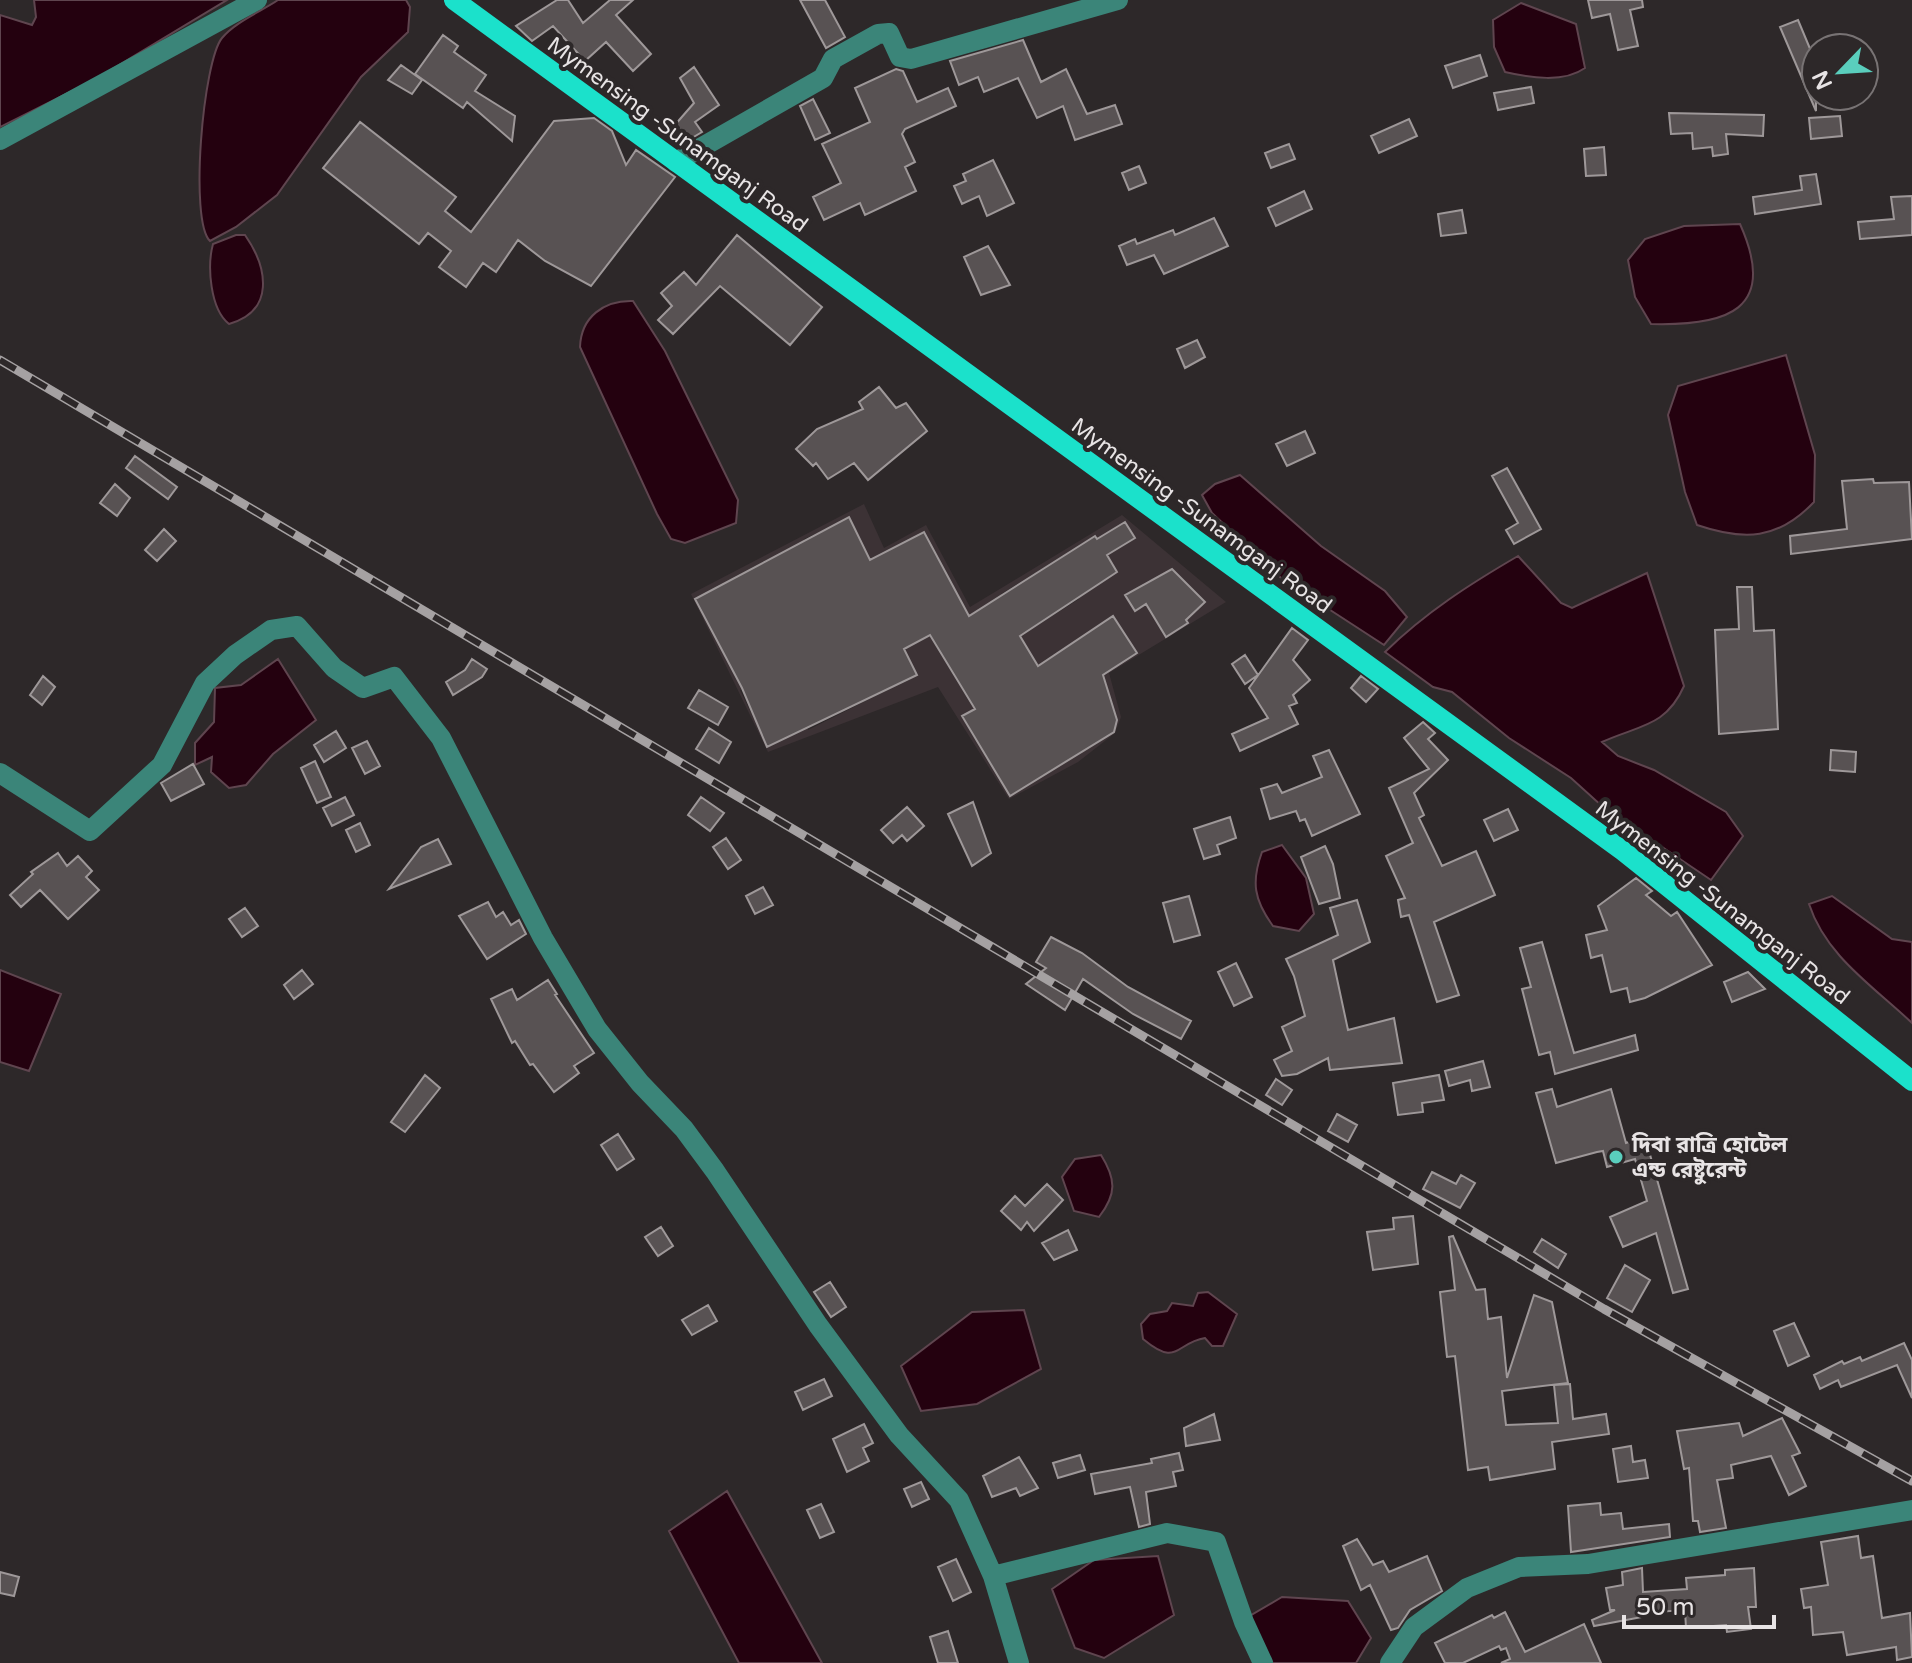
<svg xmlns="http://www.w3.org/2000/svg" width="1912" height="1663" font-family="'Varela Round','Noto Sans Bengali',sans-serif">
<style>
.built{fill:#3c3235;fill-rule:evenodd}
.water{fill:#24010f;stroke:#5f454f;stroke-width:2}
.building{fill:#585253;stroke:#9e9899;stroke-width:2}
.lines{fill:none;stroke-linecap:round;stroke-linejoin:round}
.minor{stroke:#3b8579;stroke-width:20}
.major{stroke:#1be1cb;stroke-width:20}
.rail-casing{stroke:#a5a1a2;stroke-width:9}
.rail{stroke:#2d2829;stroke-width:6;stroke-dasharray:18;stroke-linecap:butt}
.poi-dot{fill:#5acebd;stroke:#2d2829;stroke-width:3}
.labels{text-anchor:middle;stroke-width:8;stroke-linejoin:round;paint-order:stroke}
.street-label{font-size:22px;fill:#e8e4e5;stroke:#2d2829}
.poi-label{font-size:22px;font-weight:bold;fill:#e8e4e5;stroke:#2d2829;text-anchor:start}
</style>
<rect width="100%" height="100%" fill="#2d2829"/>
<path class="built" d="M864,504l20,44 42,-23 44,82 152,-92 104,87 -117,71 12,44 -6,16 -37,29 -69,37 -71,-112 -170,65 -77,-158zM849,518l43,85 -45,22 -43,-86zM924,532l44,82v1l-84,-62zM1095,536l22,36 -25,15 -22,-36zM1055,561l24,38 -54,34 -24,-39zM1150,580l38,43 -22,14 -20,-33 -3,-20zM1113,617l-6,55 -23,-37zM896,633l21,42 -109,55 -21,-42zM771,675l28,57 -31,15 -28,-57zM1104,679l13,41 -3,12 -40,24zM1002,692l48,79 -39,25 -49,-79z"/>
<path class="water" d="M34,0h193l-133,80 -94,47v-112l32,10 4,-8z
M278,0h128l4,7 -2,25 -47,45 -84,118 -41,32 -26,14c-21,-20 -7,-180 12,-203 13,-16 40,-27 56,-38z
M1521,3l55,21 9,44c-21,15 -54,10 -80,4l-11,-25 -1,-27z
M1740,224c39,87 -14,102 -89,100l-16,-27 -7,-37 17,-21 39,-13z
M236,235h9c23,33 30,76 -16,89 -19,-15 -22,-58 -16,-80z
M633,301l32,50 73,149 -2,23 -51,20 -14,-4 -14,-25 -77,-167c1,-30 24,-47 53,-46z
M1786,355l29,100 -1,47c-36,38 -70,39 -117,23l-12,-33 -17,-77 10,-29z
M1240,475l81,71 64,45 22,26 -23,28 -103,-67 -69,-65 -10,-18 13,-11z
M1518,556l43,47 11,5 75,-35 37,113c-18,41 -45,39 -82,56l16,14 36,14 72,42 17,24 -32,44 -108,-73 -32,-29 -62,-40 -57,-46 -19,-5 -48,-35c41,-40 85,-68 133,-96z
M278,659l38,61 -43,34 -27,31 -17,3 -18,-16 1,-15 -17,8v-22l19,-21 1,-34 26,-3z
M1282,845l24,33 8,36 -15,17 -26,-5c-19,-26 -22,-44 -11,-74z
M1832,896l60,43 20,3v81c-39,-37 -86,-67 -103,-119z
M0,970l61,24 -32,77 -29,-9z
M1101,1155c15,24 16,39 -2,62l-25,-6 -12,-34 13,-18z
M1208,1292l29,22 -14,32h-11l-7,-8c-30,5 -27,30 -62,1l-2,-15 9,-10 17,-3 5,-8 21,3 5,-13z
M1024,1310l17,59 -64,35 -56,7 -20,-45 71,-54z
M727,1491l95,172h-83l-70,-132z
M1158,1556l16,59 -70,43 -29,-10 -23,-59 42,-29z
M1282,1597l66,4 23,37 -15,25h-83l-14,-18 -11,-28z"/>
<path class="building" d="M557,0h11l15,23 27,-23h23l-17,15 35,39 -18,17 -27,-29 -21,19 -32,-35 -21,15 -16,-15z
M800,0h25l20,37 -19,11z
M1588,0h54l1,7 -13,3 8,36 -20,4 -8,-36 -18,4z
M1798,20l18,43v48l-36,-84z
M443,35l15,11 -4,6 32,23 -11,16 40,25 -3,25 -45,-39 -4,6 -48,-34z
M1023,40l18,42 25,-13 21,45 28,-9 7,19 -47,16 -12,-34 -26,12 -19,-40 -34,14 -6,-15 -19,8 -9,-24z
M1480,55l7,21 -34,12 -8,-22z
M401,65l21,15 -10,14 -24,-14z
M694,67l25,38 -24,17 7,10 -22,13 -13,-11 27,-31 -14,-25z
M896,69l7,2 14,31 31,-14 8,18 -51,23 -3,5 13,28 -10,5 11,24 -51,24 -5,-12 -36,17 -11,-23 28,-14 -19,-39 48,-22 -15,-34z
M1531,87l3,16 -36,7 -4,-17z
M813,99l17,34 -15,7 -15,-34z
M1669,113l95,2 -1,21 -37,-2 2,20 -15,2 -1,-9 -19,2 -1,-16 -21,1z
M1840,116l2,20 -31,3 -2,-21z
M594,118l18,13 14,34 10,-15 39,27 -84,109 -46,-25 -27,-21 -22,32 -13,-9 -17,24 -27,-20 12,-16 -23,-18 -9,11 -96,-76 37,-46 96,75 -11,14 26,21 83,-111z
M1409,119l8,17 -38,17 -8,-17z
M1289,144l6,15 -24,9 -6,-15z
M1604,147l2,28 -20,1 -2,-27z
M993,160l21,43 -27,13 -8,-20 -17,8 -8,-18 12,-5 -3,-7z
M1139,166l7,17 -17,7 -7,-17z
M1816,174l5,30 -66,10 -2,-17 49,-7 -2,-14z
M1304,191l8,18 -36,17 -8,-18z
M1912,196v39l-52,4 -2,-17 36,-3 -3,-22z
M1462,210l4,23 -25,3 -3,-22z
M1214,218l14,28 -64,28 -10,-19 -27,10 -8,-19 16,-7 2,5 36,-14 2,5z
M737,235l85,72 -32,38 -70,-59 -47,48 -15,-14 14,-14 -11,-13 23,-21 12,13z
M988,246l22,39 -29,10 -17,-38z
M1197,340l8,17 -20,11 -8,-19z
M879,387l17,21 10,-5 21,28 -59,49 -14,-17 -26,16 -12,-16 -3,3 -17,-17 21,-20 46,-20 -4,-7z
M1305,431l10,22 -28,13 -11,-22z
M135,456l42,31 -9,12 -42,-31z
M1507,468l34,61 -27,15 -8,-14 12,-7 -26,-47z
M1873,479l1,4 35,-1 3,57 -121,15 -1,-18 57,-7 -5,-48z
M115,484l15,14 -13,18 -17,-13z
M849,517l21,43 54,-28 45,84 126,-80 2,3 28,-17 10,16 -28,17 10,17 -97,64 18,30 75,-50 24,37 -34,22 14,45 -3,12 -104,64 -48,-80 13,-7 -45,-74 -26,14 13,26 -150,72 -25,-59 -47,-89z
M164,529l12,12 -19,20 -12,-11z
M1172,569l33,33 -19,18 2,3 -22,14 -20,-33 -11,7 -10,-16z
M1737,587h15l2,44 20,-1 4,99 -59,5 -4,-104 24,-1z
M1292,628l16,12 -15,20 17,20 -17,15 4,8 -8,3 9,18 -58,27 -8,-17 36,-16 -19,-30z
M1245,655l13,20 -13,9 -13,-20z
M472,659l15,10 -5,8 -29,18 -7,-13 19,-12z
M43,676l12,11 -13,18 -12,-10z
M1361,676l17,13 -12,13 -15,-14z
M699,690l29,17 -10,18 -30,-17z
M1423,722l12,11 -7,6 20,21 -34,33 10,22 -5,3 23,48 34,-15 19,44 -61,27 25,73 -22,7 -28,-87 -8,2 -3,-17 7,-2 -19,-42 27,-13 -24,-55 40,-19 -25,-31z
M709,728l22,14 -12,21 -23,-14z
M336,731l10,17 -22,14 -10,-17z
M367,741l13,25 -15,8 -13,-26z
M1329,750l31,64 -48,22 -7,-17 -5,2 -4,-10 -26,8 -9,-30 16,-5 5,9 40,-16 -9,-21z
M1831,750l25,2 -1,20 -25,-2z
M315,761l16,36 -14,6 -16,-35z
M193,764l11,20 -33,17 -10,-18z
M345,797l9,18 -22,11 -9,-18z
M701,797l23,16 -14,18 -22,-16z
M973,802l18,51 -19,13 -24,-52z
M907,807l17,19 -17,15 -5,-6 -9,8 -12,-13z
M1508,809l10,21 -24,11 -10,-21z
M1230,817l6,21 -19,7 3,9 -16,5 -10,-30z
M360,823l10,22 -14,7 -10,-22z
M726,838l15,22 -13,9 -15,-22z
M438,839l13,25 -62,25 32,-42z
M1325,846l8,18 7,34 -21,6 -18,-47z
M58,853l9,13 11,-10 14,15 -6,6 13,13 -31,29 -28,-29 -19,17 -11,-12 23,-21 -2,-2z
M1636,878l16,13 -6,4 25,21 6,-4 35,53 -67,33 -15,4 -3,-14 -16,4 -9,-37 -11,3 -5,-23 21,-5 -9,-24z
M763,887l10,18 -18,9 -9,-18z
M1189,896l11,39 -26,7 -11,-39z
M1357,900l13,42 -37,18 15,70 46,-12 8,45 -72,7 -2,-12 -31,16 -15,2 -8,-16 18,-9 -10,-24 23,-11 -11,-40 -8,-17 52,-24 -8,-27z
M488,902l8,15 7,-5 8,13 8,-5 7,14 -39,25 -28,-43z
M245,908l13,18 -16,11 -13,-18z
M1051,937l31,16 46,34 63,34 -10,18 -48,-25 -50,-35 -18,31 -39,-26 20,-16 -10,-6z
M1542,942l32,111 61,-18 3,15 -83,24 -5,-22 -11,3 -17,-66 9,-2 -11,-39z
M1236,963l16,34 -18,9 -16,-34z
M302,970l11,14 -19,15 -10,-14z
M1748,972l17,17 -33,13 -8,-20z
M548,980l9,14 -2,1 39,58 -20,13 5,7 -25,19 -21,-28 -3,1 -15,-24 -3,2 -21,-44 21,-10 5,11z
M1483,1061l7,26 -18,4 -2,-11 -21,6 -4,-15z
M425,1075l15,13 -35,44 -14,-10z
M1439,1075l5,25 -22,3 1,9 -25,3 -5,-32z
M1276,1079l16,11 -10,15 -16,-10z
M1552,1089l5,18 54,-18 15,54 19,-6 43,152 -15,4 -17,-60 -33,14 -13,-30 37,-16 -12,-42 -28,8 -4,-16 -6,1 -41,11 -20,-70z
M1337,1114l20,11 -9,17 -20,-11z
M618,1134l16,25 -17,11 -16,-25z
M1432,1172l24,12 5,-9 14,8 -15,25 -37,-19z
M1047,1184l16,16 -29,31 -7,-9 -6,8 -20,-19 14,-15 10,10z
M1413,1216l5,48 -45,6 -6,-38 27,-3 -1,-11z
M661,1227l12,19 -15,10 -13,-19z
M1068,1230l9,20 -23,10 -12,-17z
M1453,1236l23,54 9,-1 3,30 13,-2 6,61 27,-83 18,7 16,81 -66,8 4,34 52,-2 -4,-38 16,-1 3,35 33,-5 3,20 -57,8 3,27 -65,11 -2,-13 -20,3 -13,-114 -8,1 -7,-65 15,-2 -6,-53z
M1542,1239l24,15 -8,14 -24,-16z
M1625,1265l25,15 -18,32 -25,-14z
M830,1282l16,25 -15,10 -17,-25z
M708,1305l9,16 -25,14 -10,-15z
M1794,1323l15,33 -21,10 -14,-35z
M1904,1343l8,17v38l-15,-33 -56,22 -3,-7 -18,9 -6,-14 28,-14 2,3 16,-7 2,4z
M824,1379l8,17 -29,14 -8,-18z
M1214,1414l6,26 -34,6 -2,-18z
M1782,1418l18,35 -8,3 14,30 -17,9 -18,-39 -40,9 2,13 -16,2 9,48 -26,4 -2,-11h-5l-4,-53 -5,1 -7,-38 62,-8 4,13z
M864,1424l9,19 -10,5 6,13 -22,11 -14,-33z
M1631,1446l2,16 12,-2 3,18 -30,4 -5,-33z
M1179,1453l4,17 -10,2 3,14 -30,6 4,32 -11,3 -9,-40 -35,7 -4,-20 61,-11 -1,-4z
M1080,1455l5,15 -27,8 -5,-15z
M1019,1457l19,31 -18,8 -4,-8 -24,9 -9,-21z
M921,1482l8,17 -17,8 -8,-18z
M1600,1503l1,12 20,-2 2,16 46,-5 1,13 -99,15 -3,-46z
M821,1504l13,28 -14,6 -13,-28z
M1858,1536l3,22 12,-2 9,62 28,-5 2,44 -15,3 -1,-13 -49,8 -4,-23 -30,3 -2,-28 -7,1 -3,-19 27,-4 -7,-43z
M1357,1539l16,26 10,-4 6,11 38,-16 15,35 -32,19 -12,18 -7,2 -21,-45 -9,5 -18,-44z
M956,1559l15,33 -18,9 -15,-34z
M1642,1568l1,24 44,-3 -1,-11 39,-3v-5l29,-2 2,39h-8l3,22 -24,3 -1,-7 -40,3 -1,-18 -44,3 1,4 -48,9 -2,-6 23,-10h-5l-4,-22 17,-3 -1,-13z
M0,1572l19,5 -5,19 -14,-3z
M1505,1612l20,40 59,-28 17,39h-100l9,-4 -4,-11 -5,2 -2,-4 -36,17h-18l-10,-20 57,-28 2,3z
M948,1631l10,32h-20l-8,-26z"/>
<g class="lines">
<path class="minor" d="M0,140l257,-140
M676,162l147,-84 10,-19 45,-25 11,-1 11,24 11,2 207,-59
M0,773l90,58 72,-66 43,-82 30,-28 36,-25 26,-4 37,42 29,20 31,-11 47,61 102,200 54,91 43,54 44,46 31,42 103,154 81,110 60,65 34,76 174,-43 49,9 28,80 19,41
M993,1576l26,87
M1390,1663l24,-36 53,-39 52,-21 69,-3 324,-54"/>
<path class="major" d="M454,0l1169,851 289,230"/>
<g class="rail-casing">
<path id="rail" d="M0,360l1604,949 308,172"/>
</g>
<use href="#rail" class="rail"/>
</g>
<circle class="poi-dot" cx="1616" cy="1157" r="8"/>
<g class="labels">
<g class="street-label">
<text transform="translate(678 134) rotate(36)" y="8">Mymensing -Sunamganj Road</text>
<text transform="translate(1202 515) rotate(36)" y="8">Mymensing -Sunamganj Road</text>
<text transform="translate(1723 902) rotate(38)" y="8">Mymensing -Sunamganj Road</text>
</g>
<g class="poi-label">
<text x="1632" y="1152">দিবা রাত্রি হোটেল<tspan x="1632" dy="25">এন্ড রেষ্টুরেন্ট</tspan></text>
</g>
</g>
<g transform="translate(1840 72) rotate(245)"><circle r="38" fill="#2d2829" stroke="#787374" stroke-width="2"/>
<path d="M0-6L14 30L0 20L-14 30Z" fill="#5acebd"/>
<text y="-12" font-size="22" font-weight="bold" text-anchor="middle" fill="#e8e4e5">N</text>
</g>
<path d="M1624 1615v12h150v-12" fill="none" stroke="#e8e4e5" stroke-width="4"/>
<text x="1636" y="1615" font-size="24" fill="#e8e4e5" stroke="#2d2829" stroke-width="6" paint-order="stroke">50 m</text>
</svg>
